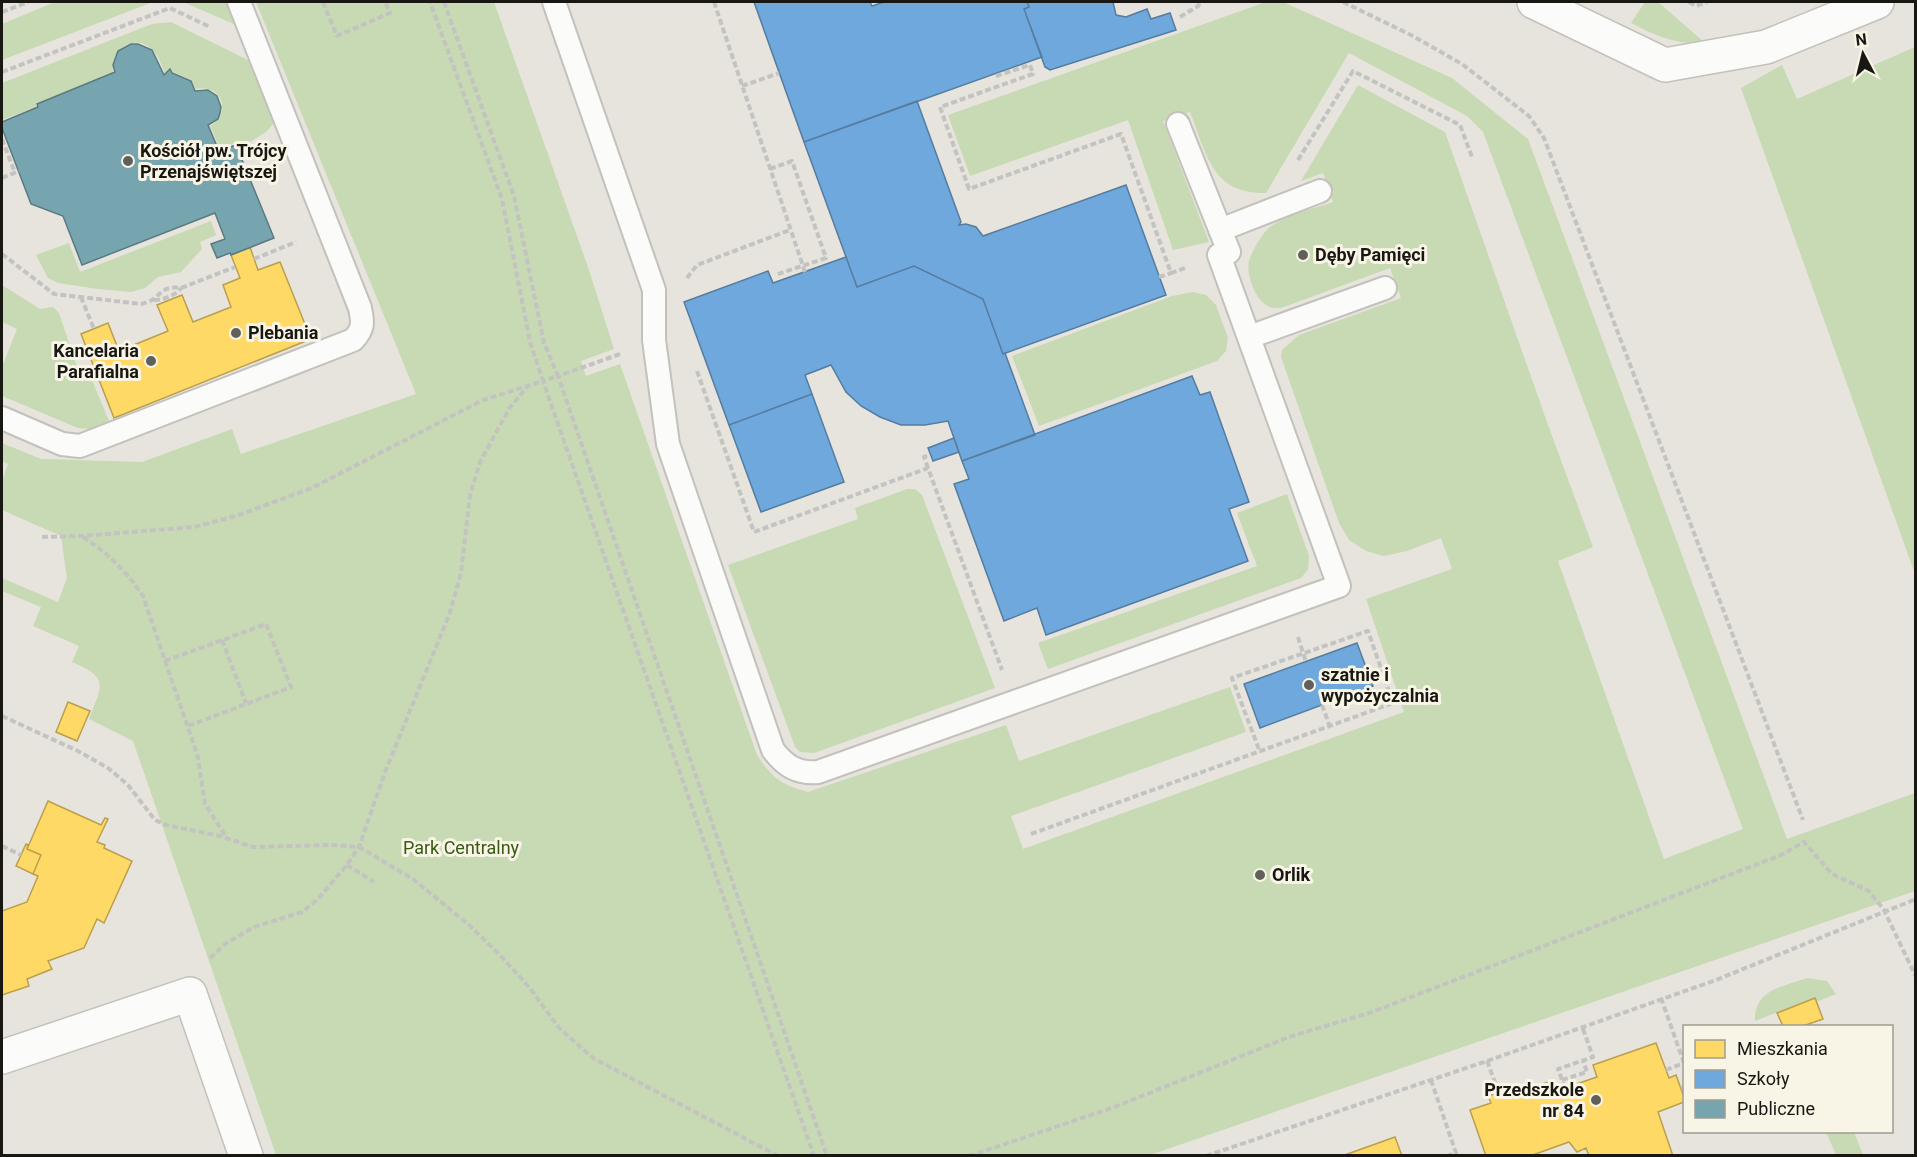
<svg xmlns="http://www.w3.org/2000/svg" width="1917" height="1157" font-family="Roboto,sans-serif">
<style>
.green{fill:#c7dab3}
.homes{fill:#ffd966;stroke:#ba9f4d;stroke-width:1.5}
.schools{fill:#6fa8dc;stroke:#557c9f;stroke-width:1.5}
.public{fill:#76a5af;stroke:#5a7a80;stroke-width:1.5}
.lines{fill:none;stroke-linecap:round;stroke-linejoin:round}
.lane-casing{stroke:#c2c1bb;stroke-width:26}
.street-casing{stroke:#c2c1bb;stroke-width:36}
.path{stroke:#c3c3c1;stroke-width:4;stroke-dasharray:6 3;stroke-linecap:butt}
.lane{stroke:#fbfbfa;stroke-width:22}
.street{stroke:#fbfbfa;stroke-width:33}
.poi-dot{fill:#605f59;stroke:#f8f4e6;stroke-width:2}
.labels{text-anchor:middle;stroke-width:6;stroke-linejoin:round;paint-order:stroke}
.poi-label{font-size:18px;font-weight:bold;fill:#181712;stroke:#f8f4e6;text-anchor:start}
.park-label{font-size:18px;fill:#375912;stroke:#f8f4e6}
</style>
<rect width="100%" height="100%" fill="#e6e4dd"/>
<path class="green" d="M55,2h98l-151,58v-36z
M183,2h43l10,23z
M256,2h238l94,265 26,82 -33,12 5,15 34,-12 137,391c16,24 24,29 51,37l198,-67 13,36 211,-74 16,45 -235,84 12,33 381,-137 -38,-113 86,-30 -11,-31 -34,13 -23,5 -18,-5 -17,-11 -10,-17 -58,-166 1,-7 17,-15 102,-37 -11,-30 -109,40c-5,0 -9,1 -13,-2 -13,-6 -22,-32 -19,-45 3,-9 10,-22 16,-29 13,-16 49,-23 68,-30l-10,-29 -22,8 57,-96 87,47 103,293 45,122 -35,14 106,298 79,-30 -260,-697 -16,-16 -118,-63 -83,140c-55,1 -59,-39 -76,-81l-27,9 46,121 -36,8 -45,-130 -158,56 -22,-61 318,-113h17l169,76 76,61 259,700 128,-46v98l-765,264h-874l-143,-414 -44,-22c13,-34 21,-41 -17,-57l7,-16 -46,-20 8,-19 -39,-16v-13l56,24 9,-24 -6,-42 -59,-26v-29l6,-17 -6,-3v-18l39,16 101,3 90,-33 9,25 175,-60z
M1645,2h13l46,40c-26,4 -50,-7 -73,-19z
M171,22l77,38 26,63 -8,9 -27,17 -3,-7 -16,7 -10,-23c23,-14 11,-43 -14,-37l-5,-9 -19,-8 -2,-3 -3,1v2l-2,1c-4,-9 -7,-19 -15,-25 -18,-15 -39,3 -37,24l-77,32v3l-34,13v-37l150,-59z
M1915,47v527l-174,-486 41,-23 15,34z
M211,221l5,14 -16,7 2,7 -21,23 -23,5 -13,11 -14,4 -33,-3 -40,-6 -10,-5 -12,-23 33,-12 11,29z
M2,285l38,24 13,-2 6,6 23,69 9,-4 18,43 -20,8 -11,-1 -76,-32v-29l15,-38 -15,-7z
M1193,292l13,3 10,10 12,33 -2,13 -9,10 -178,65 -27,-70 160,-60z
M907,489h8l7,6 73,193 -181,65 -14,-1 -5,-5 -67,-182 130,-46 -3,-11z
M1287,494l22,62 -1,14 -7,8 -253,91 -10,-26 219,-77 -20,-53z
M1807,978l20,3 9,13 -20,8 -2,-4 -59,23c-1,-32 28,-34 52,-43z
M1826,1132h28l9,23h-27z"/>
<path class="homes" d="M250,247l8,23 22,-8 31,77 -197,79 -33,-84 27,-11 11,28 49,-20 -11,-26 25,-10 11,27 38,-15 -8,-22 17,-7 -9,-23z
M68,702l22,9 -13,30 -21,-9z
M48,801l53,24 4,-7 3,1 -11,23 8,3 -1,3 28,13 -28,62 -7,-4 -13,29 -36,13 4,8 -25,10 2,7 -27,9v-84l25,-9 11,-26 -5,-2 8,-19 -14,-6z
M26,844l2,1 -1,4 14,6 -8,19 -17,-8z
M1815,998l8,21 -20,7h-20l-6,-13z
M1656,1043l13,35 7,-3 8,22v5l-26,10 15,44h-84l-3,-8 -9,4 -8,-10 -39,14h-44l-16,-46 21,-7 -3,-7 22,-7 2,5 40,-13 4,10 41,-14 -4,-12z
M1395,1137l7,19h-60z"/>
<path class="schools" d="M754,2h116l2,4 12,-4h143l2,5 -5,2 18,48 -238,85z
M1027,2h86l3,13 10,2 21,-8 4,10 19,-6 6,17 -126,40 -5,-3 -21,-58 5,-2z
M917,101l44,121 -2,3 7,-1 10,3 7,9 143,-51 40,110 -163,59 -20,-55 -69,-33 -57,21 -53,-145z
M846,257l11,30 57,-21 69,33 20,55 2,-1 30,82 -73,26 -14,-40 -23,4h-24l-21,-8 -19,-11 -15,-14 -15,-27 -26,10 7,19 -83,31 -45,-123 84,-31 5,12z
M1192,376l8,19 10,-3 39,110 -20,7 19,52 -202,74 -9,-27 -33,13 -50,-137 15,-5 -7,-18z
M812,394l32,88 -83,30 -32,-87z
M954,438l5,14 -26,9 -5,-13z
M1357,643l16,43 -113,42 -16,-44z"/>
<path class="public" d="M131,44h7l14,6 12,25 6,-6 2,4 19,8 4,10 13,-1 9,6 4,11 -1,6 -2,6 -10,6 11,26 17,-6 38,93 -43,17 -1,-2 -13,5 -6,-14 14,-5 -10,-26 -133,52 -19,-49 -32,-12 -29,-76v-6l36,-15 -1,-3 78,-32 -2,-7 5,-14z"/>
<g class="lines">
<g class="lane-casing">
<path id="lane" d="M554,2l100,288v50l14,104 105,306c12,16 25,24 45,22l521,-186 -120,-331 10,-3 -51,-128
M1220,230l100,-39
M1249,337l136,-49
M2,418l60,26 18,2 273,-106c11,-11 10,-18 7,-32l-121,-306"/>
</g>
<g class="street-casing">
<path id="street" d="M1534,2l131,63 101,-18 111,-45
M2,1057l188,-63 56,162"/>
</g>
<path class="path" d="M323,2l14,34 53,-23 -5,-11
M444,2l70,194 30,147 14,33 -15,5 271,775
M714,2l91,270
M1343,2l68,33 51,29 67,52 15,22 259,682
M1689,2l7,4 11,-4
M2,12l26,-10
M1180,17l18,-11 2,-4
M2,72l168,-64 40,19
M996,76l34,-11 3,9 -93,33 29,82 152,-55 50,139 14,-5
M742,86l37,-13
M2,139l13,34
M1298,160l55,-89 107,54 12,32
M770,169l22,-8 34,97 -51,17
M2,178l17,-7
M2,254l52,40 87,10c4,-1 11,-3 14,-6 8,-8 13,-12 26,-10l54,-21
M254,259l42,-17
M1159,277l12,-4
M687,278l10,-13 93,-35
M81,297l13,32
M154,300c10,0 22,-5 27,-12
M620,354l-62,22 269,780
M697,371l57,161 174,-64 74,202
M928,468l-4,-11 6,-2
M42,537l40,-1 112,-9 42,-11 76,-28 171,-88 60,-19 -13,-39 -28,-143 -72,-197
M83,537c25,16 43,34 60,59l55,161 7,47 22,34
M1298,637l8,25
M222,640l24,63
M165,661l101,-37 25,63 -103,39
M1322,705l8,22
M2,716l76,35 30,17 20,17 27,35 11,5 54,11 33,11 80,-2 26,2 54,32 56,46 30,29 30,33 30,41 34,30 185,98
M1031,834l362,-131 -25,-72 -136,47 28,74
M2,846l19,9
M347,865l27,17
M210,958l15,-14 29,-17 48,-15 16,-13 29,-34 12,-18 26,-75 64,-157 12,-42 9,-78 10,-33 29,-53 18,-22
M1661,998l23,65
M1487,1061l12,32
M1666,1070l18,-7
M1431,1080l25,73 -9,3
M1562,1080l25,-8 -4,-11
M1565,1088l-7,-19 35,-12 -11,-31
M1681,1088l3,-1
M969,1156l143,-48 177,-71 83,-25 409,-157 23,-13 28,32 37,17 15,19 32,67
M1206,1156l281,-95 229,-81 200,-81"/>
<use href="#lane" class="lane"/>
<use href="#street" class="street"/>
</g>
<g class="poi-dot">
<circle cx="128" cy="161" r="6"/>
<circle cx="1303" cy="255" r="6"/>
<circle cx="236" cy="333" r="6"/>
<circle cx="151" cy="361" r="6"/>
<circle cx="1309" cy="685" r="6"/>
<circle cx="1260" cy="875" r="6"/>
<circle cx="1596" cy="1100" r="6"/>
</g>
<g class="labels">
<g class="poi-label">
<text x="140" y="157">Kościół pw. Trójcy<tspan x="140" dy="21">Przenajświętszej</tspan></text>
<text x="1315" y="261">Dęby Pamięci</text>
<text x="248" y="339">Plebania</text>
<text x="139" y="357" text-anchor="end">Kancelaria<tspan x="139" dy="21">Parafialna</tspan></text>
<text x="1321" y="681">szatnie i<tspan x="1321" dy="21">wypożyczalnia</tspan></text>
<text x="1272" y="881">Orlik</text>
<text x="1584" y="1096" text-anchor="end">Przedszkole<tspan x="1584" dy="21">nr 84</tspan></text>
</g>
<g class="park-label">
<text x="461" y="854">Park Centralny</text>
</g>
</g>
<rect width="1917" height="1157" fill="none" stroke="#181712" stroke-width="6"/>
<rect x="1683" y="1025" width="210" height="108" fill="#f8f4e6" stroke="#9e9c91" stroke-width="1.5"/>
<rect x="1695" y="1040" width="30" height="18" fill="#ffd966" stroke="#9e9c91" stroke-width="1.5"/>
<text x="1737" y="1055" font-size="18" fill="#181712">Mieszkania</text>
<rect x="1695" y="1070" width="30" height="18" fill="#6fa8dc" stroke="#9e9c91" stroke-width="1.5"/>
<text x="1737" y="1085" font-size="18" fill="#181712">Szkoły</text>
<rect x="1695" y="1100" width="30" height="18" fill="#76a5af" stroke="#9e9c91" stroke-width="1.5"/>
<text x="1737" y="1115" font-size="18" fill="#181712">Publiczne</text>
<g transform="translate(1863 54) rotate(353)" stroke="#f8f4e6" stroke-width="4.5" paint-order="stroke">
<path d="M0-4.5L10 22L0 15L-10 22Z" fill="#181712"/>
<text y="-9" font-size="16" font-weight="bold" text-anchor="middle" fill="#181712">N</text>
</g>
</svg>
